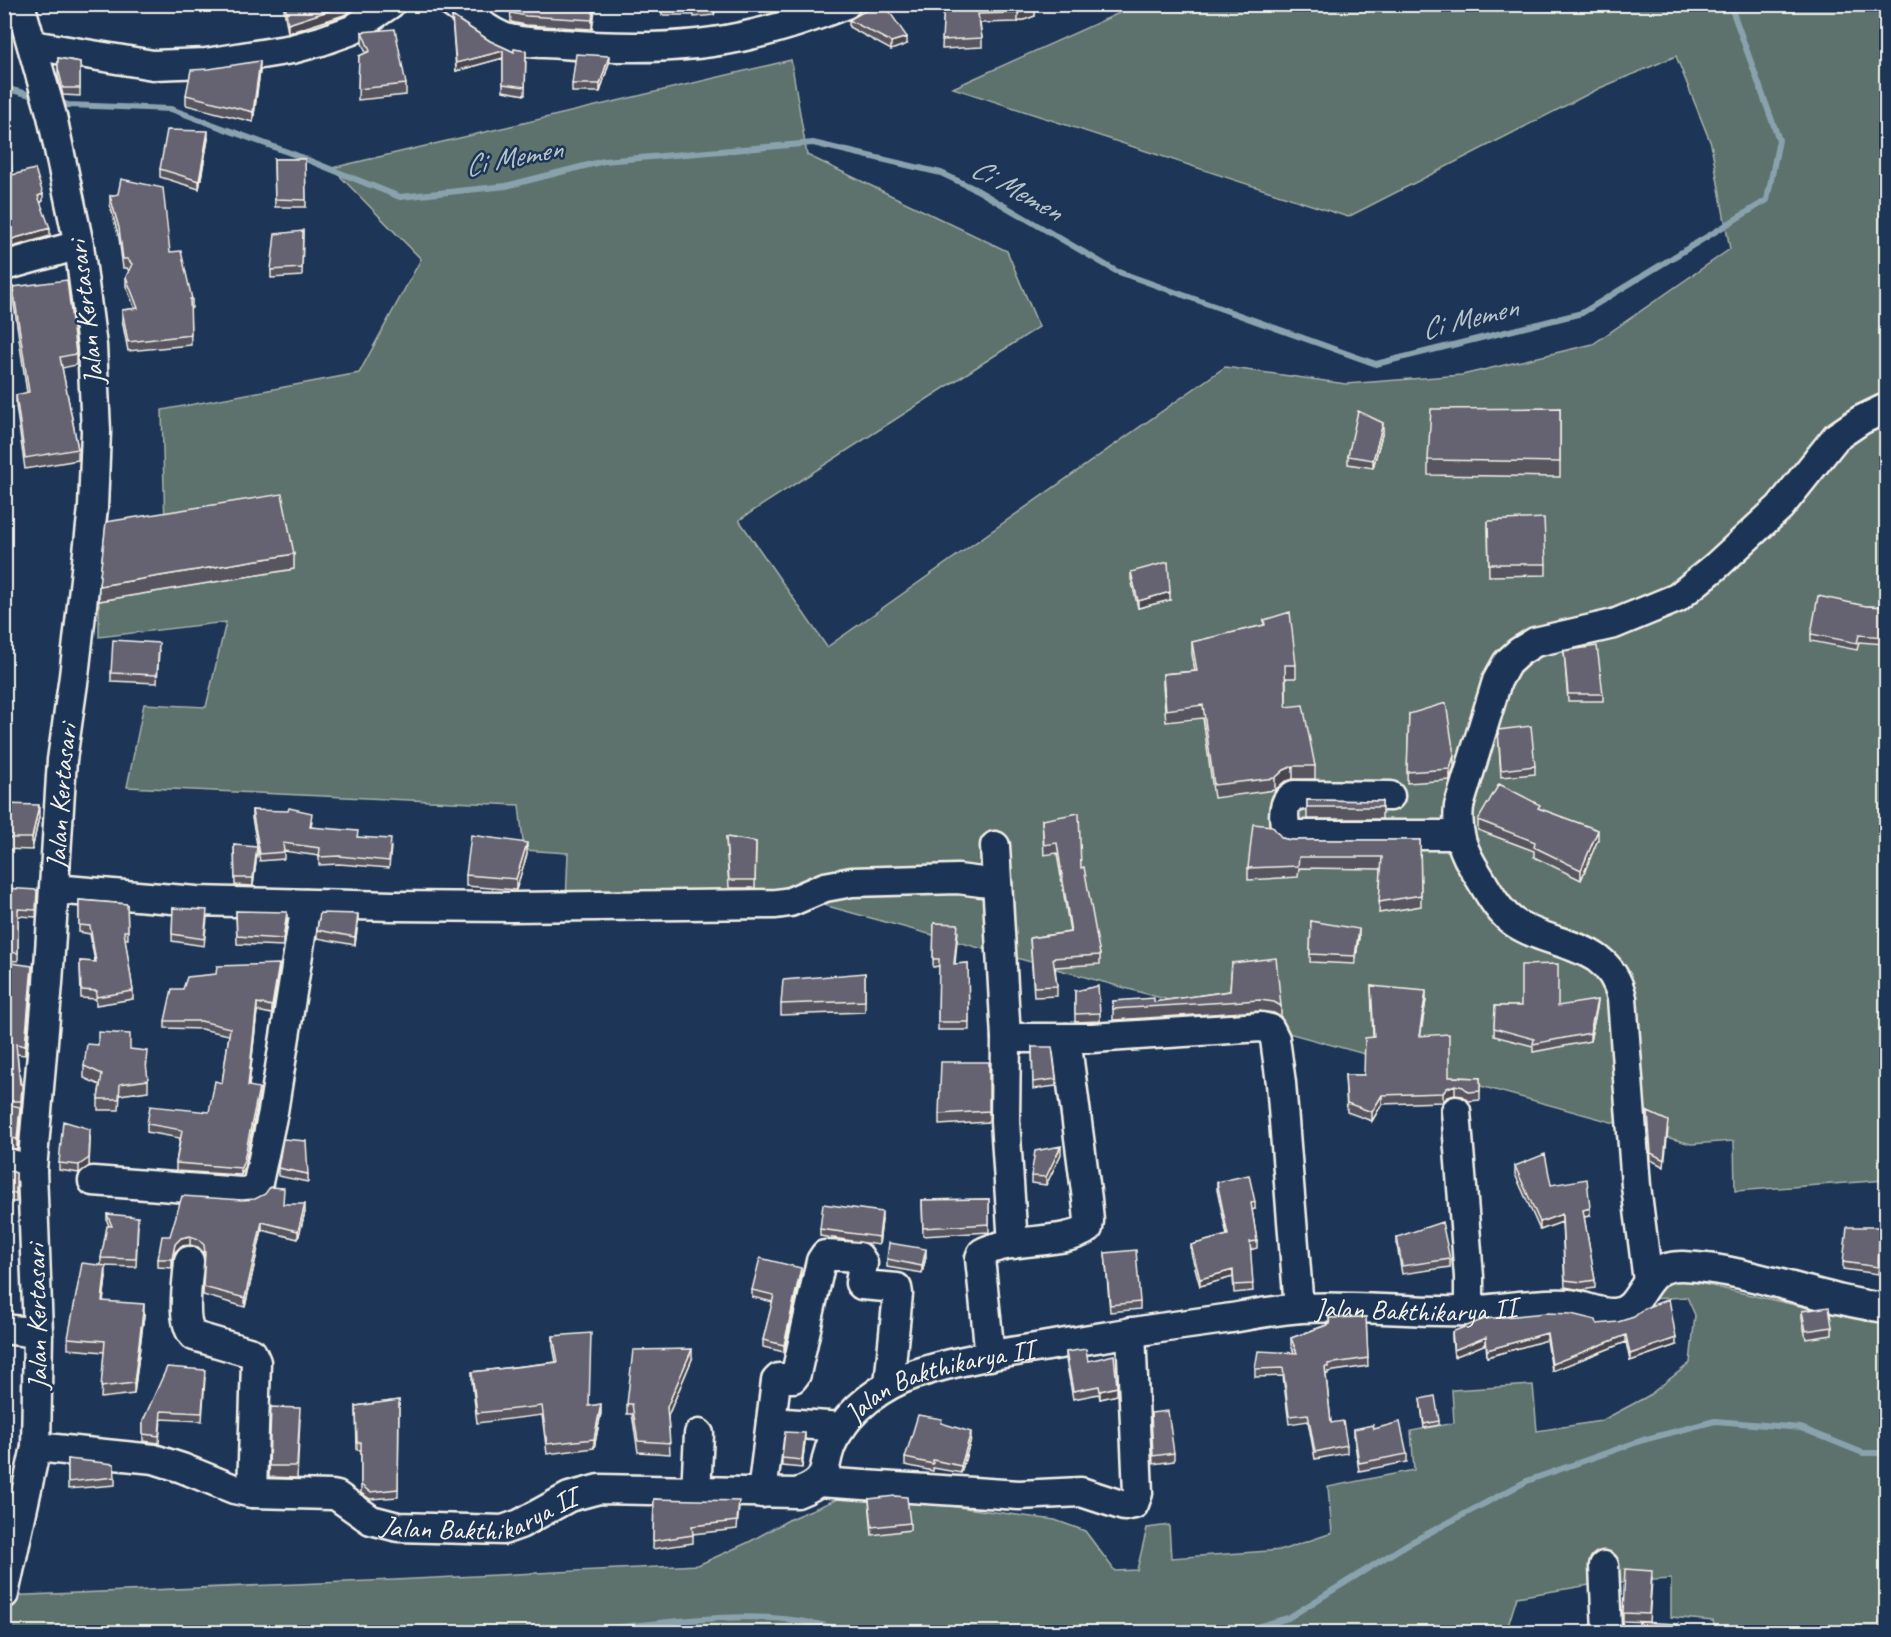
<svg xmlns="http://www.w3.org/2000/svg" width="1891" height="1637" font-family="Caveat,sans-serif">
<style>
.green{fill:#5d726d;stroke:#a8b2aa;stroke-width:1.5}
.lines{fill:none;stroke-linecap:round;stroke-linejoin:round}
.stream{stroke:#89a2ad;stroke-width:6}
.minor-casing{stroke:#f4f1e8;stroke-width:33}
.minor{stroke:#1d3557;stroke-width:28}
.wall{fill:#575461;stroke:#f4f1e8;stroke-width:1.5}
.shaded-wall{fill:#47454f;stroke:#f4f1e8;stroke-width:1.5}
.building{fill:#656271;stroke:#f4f1e8;stroke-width:1.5}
.labels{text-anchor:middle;stroke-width:5;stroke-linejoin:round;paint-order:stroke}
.street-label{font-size:28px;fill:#f4f1e8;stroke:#1d3557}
.water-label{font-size:30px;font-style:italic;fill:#b6c3c6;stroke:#1d3557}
</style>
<rect width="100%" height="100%" fill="#1d3557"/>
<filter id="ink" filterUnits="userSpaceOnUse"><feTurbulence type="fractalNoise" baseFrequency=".0167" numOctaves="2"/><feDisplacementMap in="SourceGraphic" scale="12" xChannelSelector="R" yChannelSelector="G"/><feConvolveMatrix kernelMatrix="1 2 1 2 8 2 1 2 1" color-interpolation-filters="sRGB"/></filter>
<g filter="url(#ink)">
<path class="green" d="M1137,5h749v1175l-151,11 -1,-50 -43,3 -871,-240 -254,-1 2,-50 -44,-3 -5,-45 -392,-18 17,-83 62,3 20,-85 -127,15v-36l195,-32 -129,-41 -3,-118 197,-37 62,-114 -89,-91 459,-108 16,95 200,96 32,76 -300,193 88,127 398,-280 121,17 116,-9 131,-31 137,-95 -19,-105 -35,-88 -76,32 -252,129 -395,-129z
M1671,1279l19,2 144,33 52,2v316h-170l-3,-11 -42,-4v-38l-69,4 -85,14 -11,35h-1501l-1,-36 390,-16 304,-15 51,-23 43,-24 60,-25 203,27 30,11 30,40 22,-1 10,-42 22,-3 2,33 111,-8 50,-17 -4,-46 86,-17 -3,-39 43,-8 -2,-33 81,-5 4,46 64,-10 47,-25 42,-33 5,-48 -8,-18 -36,2z"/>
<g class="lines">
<path class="stream" d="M4,88l35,9
M57,102l11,3 103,4 122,45 107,43 106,-11 98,-25 209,-18 128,30 36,17 139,81 260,93 206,-51 185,-113 12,-60 -49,-136
M568,1632c93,-6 187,-30 279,0
M1239,1632l49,-14 118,-73 121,-64 116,-41 72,-19 86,7 62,25h23"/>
<g class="minor-casing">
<g id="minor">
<path d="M453,4c16,11 32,26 50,33 18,7 40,5 59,7 61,5 133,5 192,-10 31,-7 62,-18 92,-30"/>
<path d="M32,45l121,20 53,-2 86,-14 29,-8 31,-11 38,-26"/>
<path d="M4,266l75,-21"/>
<path d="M1390,796l-96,-1c-12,7 -11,22 -8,35l4,5h169"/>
<path d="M995,846l11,192 -1,83 8,123"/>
<path d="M54,889l142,12 197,5 118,1 265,-3 14,-2 35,-15 27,-5 106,-3 39,5"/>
<path d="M1006,1038h86l169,-11 9,2 5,10 6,44 18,225"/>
<path d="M1456,1111l13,166v34"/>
<path d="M4,1162l28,8"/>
<path d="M93,1181l148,11 12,-1 4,-4 16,-75 33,-208"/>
<path d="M189,1261c-1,19 -9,62 5,75l58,17 4,9 -4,131"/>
<path d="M1648,1281l-12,-95 -14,-188c-13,-58 -67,-49 -107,-75 -17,-11 -27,-32 -37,-48 -15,-23 -22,-42 -19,-69l38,-125 10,-18 12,-11 16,-10 79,-18 63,-26 38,-31 65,-60 56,-70 25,-17 25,-12"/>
<path d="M4,1329l34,4"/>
<path d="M990,1356l-10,-98 2,-5c26,-16 85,-8 106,-25l1,-7 -2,-22 -21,-161"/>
<path d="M771,1422l71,5"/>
<path id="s1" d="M36,1447l118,12 28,9 52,21 18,4 80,2 5,1 34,24 27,7 105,3 17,-6 49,-27 30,-8 198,4c38,-14 22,-26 37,-54 17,-31 48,-54 81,-65 54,-18 113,-24 169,-34 47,-8 94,-15 141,-21 25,-4 51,-9 76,-11 56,-3 111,5 166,3 22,-1 44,-5 65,-6 12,-1 24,-2 36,-1 15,1 31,10 46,9 32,-2 24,-49 69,-47 70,3 135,34 203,42"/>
<path d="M818,1482l201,13 62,-3 43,14 10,-2 4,-11 -7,-161"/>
<path d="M696,1491l3,-57"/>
<path d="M762,1493l14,-112 3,-3h14l3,-4 25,-113 4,-6 34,2 4,6 -3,20 2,2 35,3 1,6 -9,90"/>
<path d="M1604,1566l3,66"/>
<path id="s2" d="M4,1594l32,-147 2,-114 -6,-163 16,-187 14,-223 12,-84 19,-168 3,-77 -4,-85 -13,-101 -27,-129 -32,-112"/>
</g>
</g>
<use href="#minor" class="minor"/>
</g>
<path class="wall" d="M283,4h77l-16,11 -56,18z
M510,4h86l-4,25 -66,-4 -15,-3z
M662,4h56l-4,11 -20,2v-2h-32z
M944,4h90l1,12 -17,6 -38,1 2,15v9l-40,2z
M452,16l38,25 24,11 12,-1 -1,44 -22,-4v-33l-47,13z
M849,20l58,24 -16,6 -42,-23z
M4,24l6,34v8h-6z
M362,32l44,52v11l-48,5 1,-44 7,-3 -4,-10z
M58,58l22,4v34l-17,-1 -5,-19z
M609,63l-9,29h-28v-8z
M260,71l-7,51 -67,-17v-10z
M4,127l8,48 31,26 -3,2 10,33 -38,11 -8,-18z
M208,139l-9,50 -39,-12v-8z
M274,159h31l1,48h-31z
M110,196l60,56 22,47v9l-2,1 1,36 -63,6 -6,-31v-10l13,-1 -9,-23v-9l3,-6 -2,-3h-4l-4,-30 -9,-33z
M303,231l-1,45 -31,2v-8z
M13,287l63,67v11l-14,3 16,81v11l-53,9 -9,-63v-11l11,-2 -14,-95z
M1560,408v69l-132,-2v-15z
M1383,431l-10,37 -25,-4v-8z
M1488,521l58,43v11l-57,1z
M294,554v15l-195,32v-15z
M1131,572l39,28 -32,8 -7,-29z
M1866,606l21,1v23l-2,14 -26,-2 -2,8 -46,-9v-7z
M1264,620l32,45v13h-10v29l29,59v13h-22l-9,3 -9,8 -61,8 -11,-80 -37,4 -3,-36v-12l32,-3 -3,-17v-12l72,-17z
M159,651l-2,32 -46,-2v-8z
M1564,651l39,43v7h-35z
M1409,714l45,52 -4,14 -43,3z
M1498,730l37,36v8l-34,3z
M1307,800l75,1v18h-75z
M4,804l35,13 -7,33 -28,-1z
M1540,809l58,30 -17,41 -47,-23v-6l-56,-21v-10z
M252,810l60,11 -1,6 47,10 33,10 -2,21 -50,-4 -20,1v-9l-35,-5v8l-24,2 -8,-43z
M1042,820l39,48 19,87v9l-45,3 2,19v10l-23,1 -4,-59 40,-6 -13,-79 -13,2z
M726,837l30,5 -1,46h-26z
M1282,838l8,2h130l1,66 -42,7 2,-44 -82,-1 -1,9 -50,3v-12z
M234,845l23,9 -4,32 -18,-1z
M527,854l-11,36 -50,-4v-11z
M4,888l33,9 -1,20 -18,-1v45l-14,-1z
M79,900l48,4 1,35h-3l8,52v8l-37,6v-6l-15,-1 -1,-37 15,1 -5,-28 -11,-2z
M173,908l34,10 -3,28 -32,-5z
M236,911l51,9 -4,26 -46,-2z
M1311,921l48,16 -4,27 -45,-2z
M358,922l-3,23 -38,-7v-8z
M934,923l24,8 -3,33 13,-1 1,67h-31l1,-64 -6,1z
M1232,963l49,43v11l-7,-4 -14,-2 -147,9v-19l41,1 76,-11z
M279,971l-7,43 -15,-3 -8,76 10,9 -15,72 -3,7 -65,-4v-8l4,-25 -33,-6v-8l62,-12 13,-29 7,-48 -28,-6 -36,-1v-7l18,-32z
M865,973v39l-84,3v-11z
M32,975l-7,80 -8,-1 5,39 -5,56 -13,-2v-156z
M1371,986l55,14 -6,36 29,41 31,1v22l-11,1 -6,-5 -8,-1 -8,2 -4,5 -61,2 -10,17 -25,-9 -2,-37h19l9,-38z
M1075,991l25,22v8l-25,1z
M1495,1006h63l39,2 -7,33 -57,11v-6l-39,-10z
M1032,1047l24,32v7l-23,3z
M130,1049l17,13 -1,6 2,12v11l-28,4 -1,15h-21v-11l2,-14 -16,-7v-12z
M989,1062v60l-50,3v-11z
M1648,1112l20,17 -4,38 -13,-7z
M90,1137l-1,29 -10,7 -20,-3v-7z
M1061,1154l-15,31 -15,-2v-7z
M1515,1166l36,19 39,31 -6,1 11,63v8l-13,2 -17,-3 -3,-65 -22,8 -25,-56z
M278,1168l30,6v8l-30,-6z
M4,1169l12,4v29h-12z
M1217,1182l38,27 -3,1 5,31v7l-7,2 3,41 -19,2 -1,-16 -33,9 -9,-33v-8l36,-10 -10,-45z
M989,1199v33l-66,4 -1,-36z
M283,1204l22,8 -7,27 -36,-9 -17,77 -42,-12 2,-36 -1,-6 -6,-6 -8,-2 -9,1 -6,6 -3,16 -14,-1v-8l12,-23z
M107,1214l31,11 -2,42 -34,-1 4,11 -3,24 41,14 -10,79 -33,4 3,-46 -36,-3v-11l33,-73v-7l8,-32 -2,-5z
M882,1220l-3,25 -59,-9v-7z
M1880,1235l-2,39 -35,-5v-7z
M1397,1237l53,22v8l-48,7 -5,-29z
M1105,1253l35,49v7l-30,3z
M926,1257l-4,16 -35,-6v-8z
M801,1275l-17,77 -21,-5v-7l10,-38 -21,-5v-7z
M1802,1311l30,16v8l-26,4 -4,-20z
M1366,1317l2,49 -40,6v2h-2l5,49 16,22v8l-32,6 -7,-38 -19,3 -6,-48 -28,1v-8l39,-16 -3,-8v-7l38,-14v-6z
M1597,1324l79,21 -46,16 -4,-19 -74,29 -5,-31 -60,17 -1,-13 -32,13 -2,-18v-7z
M553,1336l36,70 12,7 -7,35 -47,6 -5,-39 -65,8 -5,-42v-9l84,-10 -3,-16z
M1066,1352l22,9 29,34 -17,4 -1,-5 -26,5 -7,-39z
M692,1359l-24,57 2,38 -32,-2 -6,-38h-5v-10z
M205,1378l-3,43 -41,-2 -2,24 -16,-2v-20z
M1420,1399l19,22v4l-15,3z
M399,1400l-1,97 -28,2 -9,-6v-43h-4l-1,-44z
M271,1407l29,12 -3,59 -28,-1z
M1151,1413l23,40v8l-21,3z
M942,1423l29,16 -10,34 -28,-5v3l-28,-6v-7z
M1354,1429h20l33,25v8l-48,9 -5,-34z
M805,1441l-3,27 -20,-2v-8z
M68,1459l47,18v8l-47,4z
M654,1499l85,9 -2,21 -44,5v9l-40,6z
M869,1499l41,24v7l-38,5z
M1652,1579l-3,43 -26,-1v-8z"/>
<path class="shaded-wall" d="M202,4h17l-17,8z
M347,4h13l-16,11 -56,18v-9z
M594,4h2l-4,25v-9z
M714,4h4l-4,11z
M1035,7v9l-17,6v-9z
M907,37v7l-16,6v-8z
M503,51v7l-47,13v-8z
M609,56v7l-9,29v-8z
M260,61v10l-7,51v-10z
M208,131v8l-9,50v-8z
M43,194v7l-5,3v-8z
M50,228v8l-38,11v-8z
M1383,423v8l-10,37v-8z
M1170,592v8l-32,8v-7z
M1454,755v11l-4,14v-11z
M1293,766v13l-9,3 -9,8v-12l9,-8z
M39,805v12l-7,33v-12z
M1598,830v9l-17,41v-10z
M527,843v11l-11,36v-11z
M257,847v7l-4,32v-8z
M287,912v8l-4,26v-7z
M358,914v8l-3,23v-8z
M1359,929v8l-4,27v-8z
M279,964v7l-7,43v-8z
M32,966v9l-7,80v-9z
M1426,991v9l-7,45v-9z
M1597,1000v8l-7,33v-8z
M257,1003v8l-9,83v-8z
M1455,1085v10l-8,2 -4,5v-9l4,-5z
M259,1088v8l-15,72 -3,7v-7z
M1382,1095v9l-10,17v-9z
M20,1107v10l-3,32v-10z
M90,1137l-1,29 -10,7v-8z
M1061,1146v8l-15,31v-8z
M1255,1202v7l-4,1v-7z
M305,1204v8l-7,27v-8z
M1590,1208v8l-7,1v-7z
M882,1212v8l-3,25v-8z
M1562,1214v8l-22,8v-8z
M262,1222v8l-17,77v-9z
M190,1236v9l-9,1 -6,6 -3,16v-9l3,-15 6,-6z
M926,1249v8l-4,16v-7z
M106,1266v11l-4,35v-11z
M801,1268v7l-17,77v-7z
M1233,1270v7l-33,9v-7z
M144,1304v11l-10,79v-11z
M1547,1333v7l-60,17v-7z
M1626,1335v7l-74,29v-7z
M1486,1337v7l-32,13v-7z
M1676,1338v7l-46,16v-7z
M692,1349v10l-25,59v-11z
M1117,1387v8l-17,4v-8z
M601,1404v9l-7,35v-9z
M971,1432v7l-10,34v-7z
M805,1433v8l-3,27v-8z
M1678,1624l-1,8h-5z"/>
<path class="building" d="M285,4h62l-3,2 -56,18z
M511,4h83l-2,16 -66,-4 -15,-3z
M662,4h52v1l-20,3v-2l-32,-1z
M877,4h7l23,33 -16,5 -42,-22z
M944,4h90l1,3 -17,6 -40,1 4,24 -40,2z
M452,16l38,25 24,11v-3l12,2 -1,36 -22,-3v-33l-47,12z
M4,24h1l5,34 -6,1z
M395,29l11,55 -48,5 1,-33 11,-5 -8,-19z
M576,54l33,2 -9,28h-28z
M58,58l22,4v26h-17l-5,-20z
M260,61l-7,51 -67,-17 5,-25 18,-1z
M9,126l3,49 23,-6 8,25 -5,2 12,32 -38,11 -8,-17v-95z
M167,130l41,1 -9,50 -39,-12z
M274,159h31l1,41 -31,-1z
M121,179l42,9 7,64 11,-1 11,48h-2l1,36 -63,7 -6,-32 16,-2 -12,-31 6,-13 -5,-5h-4l-4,-31 -9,-32 8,-2z
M303,231l-1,37 -31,2 4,-36z
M67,280l9,74 -16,3 18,92 -53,9 -9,-63 13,-3 -16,-105z
M1560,408v54l-132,-2 3,-51z
M1358,411l25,12 -10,37 -25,-4z
M282,494l12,60 -195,32 7,-64z
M1544,518l2,46h-57l-1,-43z
M1168,562l2,30 -32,9 -7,-29z
M1818,596l48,10 21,1 -2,30 -26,-2 -2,8 -46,-9z
M1290,612l6,53h-11l1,42 17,-2 12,61h-22l-9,4 -9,8 -61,7 -11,-80 -37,5 -3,-36 34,-3 -5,-29 73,-17 -1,-5z
M113,640l46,3 -2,32 -46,-2z
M1597,646l6,48h-35l-4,-43z
M1446,703l8,52 -4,14 -43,3 2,-58z
M1531,726l4,40 -34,4 -3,-40z
M1499,784l41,21 -2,3 60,22 -17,40 -47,-23 1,-5 -57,-22z
M1307,800l75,1v6h-75z
M4,804l35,1 -7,33h-28z
M289,808l23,5 -2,14 48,4 -1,6 34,2 -2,22 -50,-5 -20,1 1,-9 -37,-5 1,9 -24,2 -8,-44 36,1z
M1079,813l2,55 3,-1 16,88 -47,3 4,28 -23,1 -4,-49 41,-6 -14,-89 -13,2 -2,-25z
M1253,824l19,2 10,12 8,2h130l1,55 -42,7 3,-45h-83l-1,9 -50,2z
M471,835l56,8 -11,36 -50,-4z
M726,837l30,5 -1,38h-26z
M234,845l23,2 -4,31h-18z
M4,888l33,2 -1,20 -18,-1v44l-14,-1z
M79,900l48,4 1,27h-4l9,60 -37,6 1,-6 -16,-1 -1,-29 16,1 -6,-36 -11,-1z
M173,908l34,2 -3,29 -32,-5z
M236,911l51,1 -4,27 -46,-3z
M320,913l38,1 -3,23 -38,-7z
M1311,921l48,8 -4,27 -45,-2z
M934,923l24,1 -4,40 14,-1 1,59h-31l1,-63h-6z
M1276,958l5,48 -7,-4 -14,-2 -147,9v-8l41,-3v4l76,-11 2,-28z
M11,963l21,3 -7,80 -9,-2 4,40h2l-1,17h-9l-1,4 9,2 -3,32 -13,-2v-146l1,1z
M279,964l-7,42 -15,-3 -9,83 11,2 -15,72 -3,8 -65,-5 6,-33 -35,-6 3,-18 59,6 6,-31 7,2 8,-55 -29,-7h-36l7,-32h11l4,-12 29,-3 1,-8z
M1558,964v42l39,-6 -7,33 -57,11 1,-5 -40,-11 1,-22h26v-41z
M865,973v28l-84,3 2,-24z
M1098,986l2,27 -25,1v-23z
M1371,986l55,5 -7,45 30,-2v43l31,1v13l-11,1 -6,-5 -8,-2 -8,3 -4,5 -61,2 -10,17 -25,-9 -2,-28h19l1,-37 9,-1z
M98,1032l32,2v15l17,2 -1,12 2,17 -28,4 -1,15h-21l4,-25 -18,-8 3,-22 11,1z
M1032,1047h20l4,32 -23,3z
M941,1062h48v49l-50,3z
M1648,1112l20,9 -4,39 -13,-7z
M63,1121l27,8 -1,29 -10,7 -20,-2z
M283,1139l23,2 2,33 -30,-6z
M1061,1146l-15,31 -15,-1 4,-25z
M1545,1154l6,31 36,-6 3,29 -7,2 12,70 -13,2 -17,-2 -3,-66 -22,8 -25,-56z
M4,1169l12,4v20h-12z
M1249,1175l6,27 -4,1 6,38 -7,1 3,42 -19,1 -1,-15 -33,9 -9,-34 37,-10 -11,-53z
M270,1187l14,1 -1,16h22l-7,27 -36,-9 -17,76 -42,-11 2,-34 -1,-8 -6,-6 -8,-3 -9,2 -6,6 -3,15h-14l4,-23h8l12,-40 60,4 13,-1 10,-5z
M989,1199v25l-66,4 -1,-28z
M823,1204l59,8 -3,25 -59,-8z
M107,1214l31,3 -2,42 -35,-1 6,-32h5z
M1442,1222l8,37 -48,7 -5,-29z
M1847,1227h33l-2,40 -35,-5z
M889,1243l37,6 -4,17 -35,-7z
M1136,1250l4,52 -30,3 -5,-52z
M760,1258l41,10 -17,77 -21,-5 11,-45 -22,-5z
M82,1263l24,3 -4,35 42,3 -10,79 -33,4 4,-46 -37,-3z
M1669,1299l7,39 -46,16 -4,-19 -74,29 -5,-31 -60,17 -1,-13 -32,13 -2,-18 32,-13 62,-6 25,1 25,6 1,4 21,-2 16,-5 11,-9z
M1829,1307l3,20 -26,4 -4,-20z
M1366,1317l2,41 -40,6v3h-3l6,56 12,-2 4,24 -32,7 -7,-38 -19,2 -6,-48 -28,1 3,-18 39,2 -6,-15 39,-14 -1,-6z
M591,1333l-2,73 12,-2 -7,35 -47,5 -5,-38 -65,7 -5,-41 86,-10 -5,-26z
M692,1349l-25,58 3,36 -32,-2 -6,-37h-5l6,-54z
M1086,1349l2,12 26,-6 3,32 -17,4 -1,-5 -26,5 -7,-39z
M167,1367l38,3 -3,43 -41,-2 -2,25 -16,-2v-13z
M1435,1396l4,25 -15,3 -4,-25z
M399,1400l-1,89 -28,3 -9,-7v-43l-4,1 -1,-37z
M271,1407l29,1 -3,58h-28z
M1168,1411l6,42 -21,3 -2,-43z
M918,1415l24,4 -1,4 30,9 -10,34 -28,-6v4l-28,-6z
M1400,1422l7,32 -48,9 -5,-34 19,-4 1,4z
M785,1432l20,1 -3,27 -20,-2z
M68,1459l46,5 1,13 -47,5z
M895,1496l12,1 3,26 -38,4 -3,-28z
M654,1499l85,2 -2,20 -45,5 1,9 -40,6z
M1625,1569l27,2 -3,43 -26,-1z
M1639,1622l39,2 -6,8h-33z"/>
</g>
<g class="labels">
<g class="street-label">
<text transform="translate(85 313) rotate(-97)" y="10">Jalan Kertasari</text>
<text dy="10" stroke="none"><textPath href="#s2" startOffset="802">Jalan Kertasari</textPath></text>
<text dy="10" stroke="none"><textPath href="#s1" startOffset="1468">Jalan Bakthikarya II</textPath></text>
<text transform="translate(36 1317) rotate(-91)" y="10">Jalan Kertasari</text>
<text dy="10" stroke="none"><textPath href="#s1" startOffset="982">Jalan Bakthikarya II</textPath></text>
<text dy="10" stroke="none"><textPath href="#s1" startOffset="462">Jalan Bakthikarya II</textPath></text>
</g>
<g class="water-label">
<text transform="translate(513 157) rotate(-11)" y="10">Ci Memen</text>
<text transform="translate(1017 189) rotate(29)" y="10">Ci Memen</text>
<text transform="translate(1469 318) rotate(-14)" y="10">Ci Memen</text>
</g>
</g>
<rect width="1891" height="1637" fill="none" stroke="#1d3557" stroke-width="24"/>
<rect x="12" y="12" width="1867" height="1613" fill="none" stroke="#f4f1e8" stroke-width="2" filter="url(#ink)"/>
</svg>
